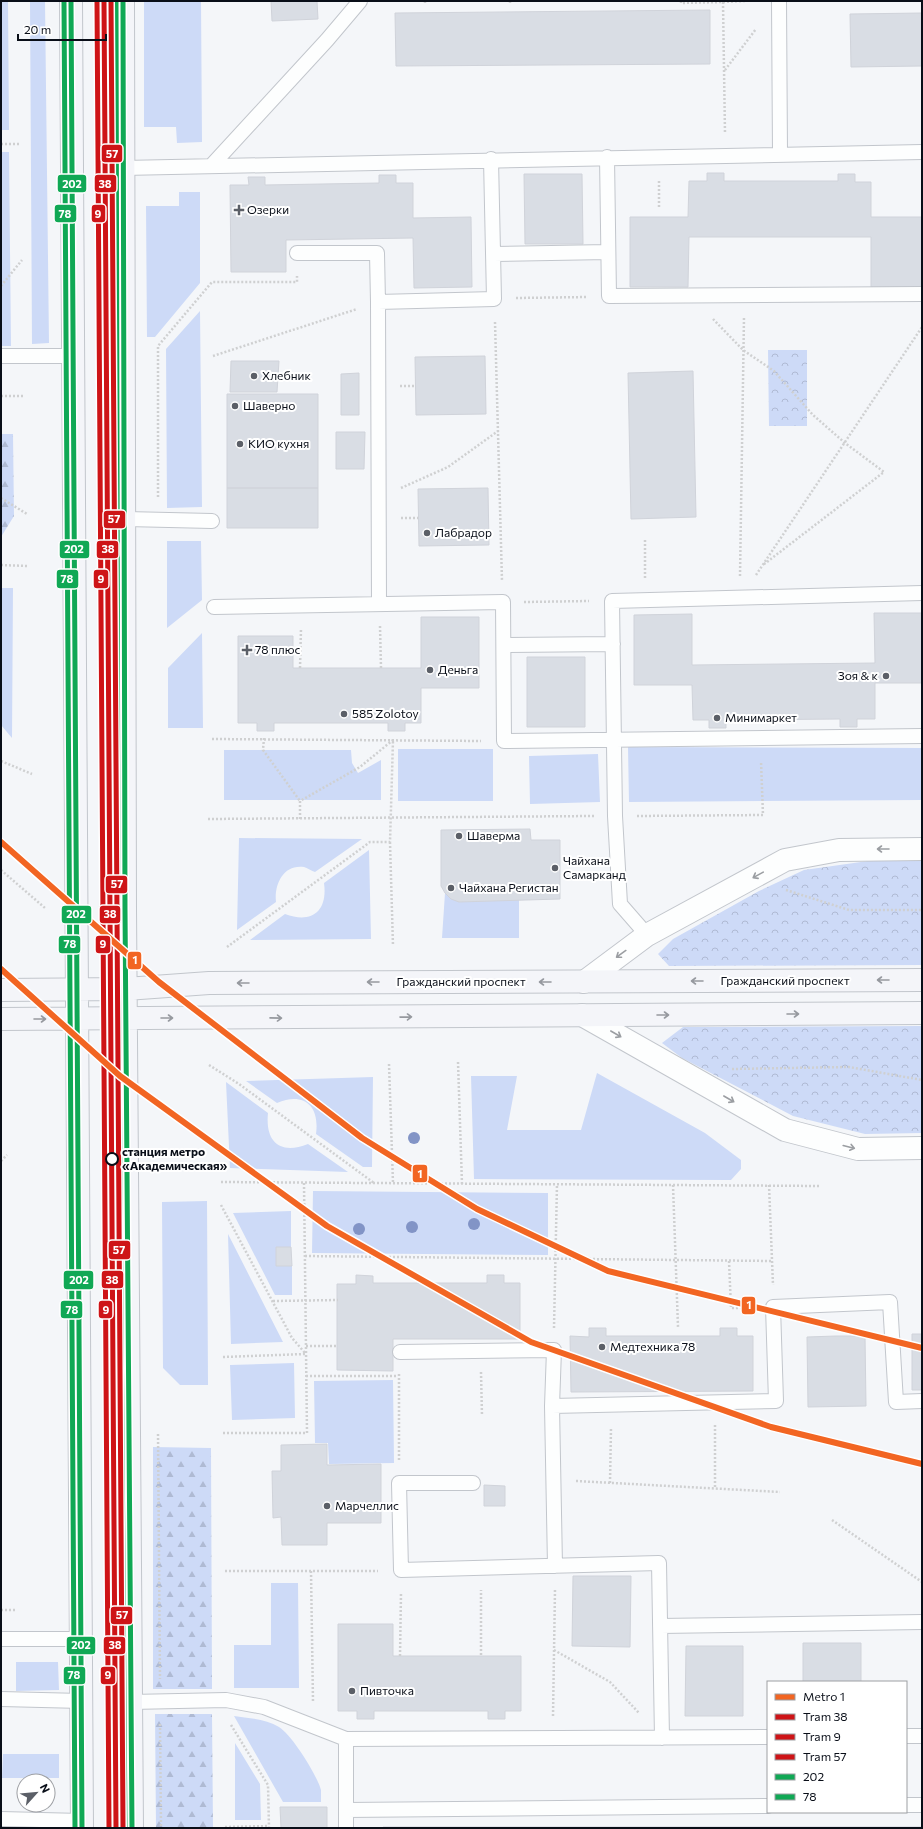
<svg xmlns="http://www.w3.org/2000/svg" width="923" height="1829" font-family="Commissioner,sans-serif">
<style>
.grass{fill:#cddaf7}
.forest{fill:url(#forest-firs)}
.park{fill:url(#park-crowns)}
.building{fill:#d9dde4;stroke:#d0d3da}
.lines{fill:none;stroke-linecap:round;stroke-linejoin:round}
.lane-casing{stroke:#c2c6cc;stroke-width:16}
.street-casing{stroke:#c2c6cc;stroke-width:24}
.secondary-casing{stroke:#c2c6cc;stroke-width:24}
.path{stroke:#cfd0d1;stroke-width:2.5;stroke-dasharray:2 2;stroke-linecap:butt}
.lane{stroke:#fdfefe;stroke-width:14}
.street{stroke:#fdfefe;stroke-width:22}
.secondary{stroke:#f4f5f9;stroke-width:22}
.bus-1-casing{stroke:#fff;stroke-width:8}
.bus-2-casing{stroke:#fff;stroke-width:8}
.bus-1{stroke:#10a855;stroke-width:5}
.bus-2{stroke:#10a855;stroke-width:5}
.tram-1-casing{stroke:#fff;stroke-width:8}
.tram-2-casing{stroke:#fff;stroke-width:8}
.tram-3-casing{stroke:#fff;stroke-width:8}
.tram-1{stroke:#ce1417;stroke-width:5}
.tram-2{stroke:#ce1417;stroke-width:5}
.tram-3{stroke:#ce1417;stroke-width:5}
.metro-1-casing{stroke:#fff;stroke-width:9}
.metro-1{stroke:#f26522;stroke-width:6}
.tree{fill:#8294c6}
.oneway{stroke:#9b9ea2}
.oneway2{stroke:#96999f}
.poi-dot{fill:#5b5f67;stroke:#fff;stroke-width:1.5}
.stop-dot{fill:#fff;stroke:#090e18;stroke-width:2}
.labels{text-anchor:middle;stroke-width:4;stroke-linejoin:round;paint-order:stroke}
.poi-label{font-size:12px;fill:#090e18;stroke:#fff;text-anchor:start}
.street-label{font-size:12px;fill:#090e18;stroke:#fff}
.stop-label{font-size:12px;font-weight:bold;fill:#090e18;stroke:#fff;text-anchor:start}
.line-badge{stroke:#fff;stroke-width:1.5}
.badge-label{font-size:11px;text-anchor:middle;font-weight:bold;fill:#fff}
</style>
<defs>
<pattern id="forest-firs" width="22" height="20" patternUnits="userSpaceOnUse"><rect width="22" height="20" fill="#cddaf7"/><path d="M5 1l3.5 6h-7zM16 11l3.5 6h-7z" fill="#afbad3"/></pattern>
<pattern id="park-crowns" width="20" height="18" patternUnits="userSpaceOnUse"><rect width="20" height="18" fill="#cddaf7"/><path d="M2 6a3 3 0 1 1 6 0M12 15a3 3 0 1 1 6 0" fill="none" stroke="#afbad3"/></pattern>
</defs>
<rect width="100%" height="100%" fill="#f4f6f9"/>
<path class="grass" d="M1,1h7l1,129h-8z
M30,1h15l4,342 -17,1z
M144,1h57l1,141 -25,1 -1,-16h-32z
M1,152h8l2,194h-10z
M179,192h21v91l-45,54h-8l-1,-131h33z
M200,311l2,196 -35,1 -1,-159z
M167,541h34l1,59 -35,28z
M1,588h12l-1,150 -11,-13z
M202,633l1,95h-35v-60z
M628,747l294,1v52l-293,2z
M398,749h95v52h-95z
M224,750h127l1,13 6,10 23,-13v40h-157z
M598,754l2,48 -70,2 -1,-48z
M239,838l123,1 -47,33c-3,-1 -8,-4 -11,-5 -21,-3 -30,18 -28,35l-39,28z
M369,850l2,89 -121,1 35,-26c26,10 43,-2 39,-31z
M445,893l74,7v38h-77z
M597,1073l108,60 36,27v9l-10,11 -257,-1 -3,-103h46l-10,54h74z
M373,1077l-1,90h-9l-47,-33c4,-29 -13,-42 -39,-31l-31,-22z
M226,1082l42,31c-3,29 12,42 40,31l40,28 -118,-4z
M313,1191l235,2v62l-236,-2z
M207,1201l1,184h-28l-17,-17 -1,-166z
M291,1211v36h-15v19h16v29h-17l-42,-82z
M228,1234l55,108 -52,2z
M294,1363l1,55 -63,2 -2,-55z
M393,1380l1,83 -65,1 -1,-21h-13l-1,-62z
M271,1583h27l1,105h-65v-43h37z
M16,1662h42l1,28 -43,1z
M234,1716c14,2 32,3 45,11 13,8 38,48 42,63 0,4 0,8 0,12h-38z
M235,1743l25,41 1,36h-26z
M3,1754h56v24h-57z"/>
<path class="forest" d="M1,434h12l1,82 -13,21z
M153,1447l58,1 1,241h-59z
M155,1714h57l1,114h-57z"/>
<path class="park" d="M768,350h39v76h-38z
M922,860v105l-253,1 -11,-12 15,-15 86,-48 45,-21 64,-9z
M922,1026v107l-57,1 -72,-18 -111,-58 -20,-15 21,-16z"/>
<path class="building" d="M271,1h46l1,18 -46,2z
M710,10v54l-314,2 -1,-53z
M922,13v53l-71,1 -1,-53z
M707,173h17v8h114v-7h17v8h16v35h51v70h-51v-50h-182l-1,50h-58v-70h58l1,-36h18z
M524,174h58l1,70h-58z
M379,175h17v8h17v35l58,-1 1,70 -58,1 -1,-50 -127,2v32h-55l-1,-87h19l-1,-8h17v8l114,-2z
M485,356l1,58 -70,1 -1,-58z
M231,361h48l-2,31h-47z
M693,371l3,146 -65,2 -3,-146z
M359,373v42h-18v-41z
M227,394h91v94h-91z
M336,432h29l-1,37h-28z
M227,488h91v40h-91z
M488,488l1,57 -70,1 -1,-57z
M874,613h48v70h-47v36h-18v8h-17v-8l-114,1v8h-17v-8h-16l-1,-35h-58v-70l58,-1v51l183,-2z
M421,617h58v71h-58v35h-16v8h-17v-8h-114v8h-17v-8h-19v-87h55v32h128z
M527,657h58v70h-58z
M530,829l1,11h29v59l-101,3 -8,-3 -6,-6 -4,-7v-56z
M276,1247h15l1,19h-16z
M356,1275l17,1v7h114v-8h17v8h16v56h-127v32l-56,-1v-86h19z
M589,1328h17v8h114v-8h17v8h16v55l-182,1 -1,-56 19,1z
M912,1334h10v56h-10z
M836,1336h29l1,70 -58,1 -1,-70z
M327,1444v21l54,-1v59h-54v22h-45l-1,-28 -8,1 -1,-47h9v-26z
M484,1485l21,1v20h-21z
M573,1576h58l-1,71 -58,-1z
M338,1624h55v32h128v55h-16v8h-17v-8h-114v8h-17v-8h-19z
M803,1643h58v39h-58z
M686,1646h57v70h-58z
M280,1807h47v21h-46z
M383,1827h539v1h-539z"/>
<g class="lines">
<g class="lane-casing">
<path id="lane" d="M779,1l1,153
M607,157l2,139 313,-2
M212,165l115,-125 33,-39
M123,168l799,-16
M297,253h80l1,49 116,-3 -3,-140
M494,254l114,-2
M378,302l1,302
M1,356h71
M126,519l86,2
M214,607l289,-5 1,139 418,-5
M504,645l109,-1
M647,935l-27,-31 -5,-88 -3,-215 310,-8
M400,1352l154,-2 -2,56
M473,1483h-74l2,87 258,-7 3,175
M555,1566l-3,-160 224,-5 -3,-94 117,-5 6,100 26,-1
M660,1626l262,-4
M1,1639h80
M1,1699l81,2
M131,1702l95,-2 38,7 82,32v89
M906,1736h16
M346,1739l422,-2
M906,1805h16
M346,1810l422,-4
M1,1819l81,2"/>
</g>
<g class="street-casing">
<path id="street" d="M584,982l63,-47 138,-75 54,-10 83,-1
M582,1015l203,115 73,19 64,-1"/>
</g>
<g class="secondary-casing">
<path id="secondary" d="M71,1l11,1827
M123,1l2,908 7,919
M1,990l125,-1 83,-6 713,-3
M1,1019l921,-6"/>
</g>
<path class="path" d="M425,1v4
M596,1v1
M681,1v2l42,-1 2,132
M723,2l22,-1
M510,3v-2
M725,70l31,-41
M1,144h19
M659,207v-27
M1,286l21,-26
M516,298l71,-1
M713,319l30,31 31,21 39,44 32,28 39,29 -121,93
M495,322l7,259
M213,356l144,-47
M400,386h15
M1,396h23
M401,488l47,-21 50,-36
M158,497v-151l54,-64h85v-6
M1,498l26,16
M401,518h17
M1,565l26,1
M756,575l166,-248
M740,576l4,-259
M645,578v-40
M524,602l65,-1
M380,626l1,42
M300,668l1,-39
M264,738l-1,12 37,51
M212,739l269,2
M1,761l31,13
M637,816l126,-1 -2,-54
M208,819l386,-3
M300,819v-18l60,-34 33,-27
M390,842l3,104
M1,870l44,38
M786,890l63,20h73
M227,947l143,-105h20l3,-102
M458,1062l4,122
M389,1064l4,119
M209,1065l30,19 135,99
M732,1069l117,-2 73,13
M1,1161l6,-6
M221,1182l599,4
M673,1185l5,142
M769,1185l4,100
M221,1205l71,133 14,16
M305,1256l467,5
M729,1261l2,47h20
M273,1301l65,-1
M554,1328l3,-144
M306,1346h32
M223,1357l82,-3
M481,1372l1,44
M399,1374v87
M306,1376h91
M715,1425v64
M223,1433h84l-3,-250
M158,1434l2,245
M576,1481l204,11
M610,1483l1,-55
M832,1520l90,62
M225,1571h153
M311,1571l2,131
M1,1610h16
M554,1650l56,32 29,31
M481,1655v-65
M400,1656l1,-63
M553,1716l2,-127
M160,1724l1,104
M231,1725l37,60 1,43
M225,1827l44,-1"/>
<use href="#lane" class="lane"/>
<use href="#street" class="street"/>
<use href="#secondary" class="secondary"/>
<g class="bus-1-casing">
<path id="bus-1" d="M71,1l11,1827
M123,1l2,908 7,919"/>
</g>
<g class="bus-2-casing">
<path id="bus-2" d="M64,1l11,1827
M116,1l2,908 7,919"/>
</g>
<use href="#bus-1" class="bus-1"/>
<use href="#bus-2" class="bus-2"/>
<g class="tram-1-casing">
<path id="tram-1" d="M104,1l12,1827"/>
</g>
<g class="tram-2-casing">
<path id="tram-2" d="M97,1l12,1827"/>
</g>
<g class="tram-3-casing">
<path id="tram-3" d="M111,1l12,1827"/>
</g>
<use href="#tram-1" class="tram-1"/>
<use href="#tram-2" class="tram-2"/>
<use href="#tram-3" class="tram-3"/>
<g class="metro-1-casing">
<path id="metro-1" d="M1,842l158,140 203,156 115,71 131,62 314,77
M1,969l119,107 207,150 204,116 240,85 151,37"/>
</g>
<use href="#metro-1" class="metro-1"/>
</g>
<g class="tree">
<circle cx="414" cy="1138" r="6"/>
<circle cx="474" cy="1224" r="6"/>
<circle cx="412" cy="1227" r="6"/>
<circle cx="359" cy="1229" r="6"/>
</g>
<defs><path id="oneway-shaft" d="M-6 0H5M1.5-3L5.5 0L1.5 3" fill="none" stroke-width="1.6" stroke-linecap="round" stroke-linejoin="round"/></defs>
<g class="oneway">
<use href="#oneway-shaft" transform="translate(883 849) rotate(180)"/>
<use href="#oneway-shaft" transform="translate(758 875) rotate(151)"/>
<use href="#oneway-shaft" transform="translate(621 954) rotate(144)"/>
<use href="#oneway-shaft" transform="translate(616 1034) rotate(30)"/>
<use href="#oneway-shaft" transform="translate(729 1099) rotate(30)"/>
<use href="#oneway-shaft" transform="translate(849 1147) rotate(14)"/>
</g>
<g class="oneway2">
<use href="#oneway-shaft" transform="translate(883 980) rotate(180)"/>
<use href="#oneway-shaft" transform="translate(697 981) rotate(180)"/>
<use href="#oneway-shaft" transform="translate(373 982) rotate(180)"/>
<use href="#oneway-shaft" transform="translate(545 982) rotate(180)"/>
<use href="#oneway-shaft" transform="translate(243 983) rotate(180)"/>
<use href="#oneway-shaft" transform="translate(793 1014)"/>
<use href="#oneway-shaft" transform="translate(663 1015)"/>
<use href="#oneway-shaft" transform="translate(406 1017) rotate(-1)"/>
<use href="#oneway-shaft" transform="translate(167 1018)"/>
<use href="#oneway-shaft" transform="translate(276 1018) rotate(1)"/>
<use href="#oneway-shaft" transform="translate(40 1019)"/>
</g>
<g class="poi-dot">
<path d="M237 204h4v4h4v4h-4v4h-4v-4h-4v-4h4z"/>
<circle cx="254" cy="376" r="4"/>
<circle cx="235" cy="406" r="4"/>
<circle cx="240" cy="444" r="4"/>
<circle cx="427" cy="533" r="4"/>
<path d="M245 644h4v4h4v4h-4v4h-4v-4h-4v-4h4z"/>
<circle cx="430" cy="670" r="4"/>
<circle cx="886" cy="676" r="4"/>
<circle cx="344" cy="714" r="4"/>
<circle cx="717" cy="718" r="4"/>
<circle cx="459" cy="836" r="4"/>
<circle cx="555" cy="868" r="4"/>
<circle cx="451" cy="888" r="4"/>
<circle cx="602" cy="1347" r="4"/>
<circle cx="327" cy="1506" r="4"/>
<circle cx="352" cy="1691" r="4"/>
</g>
<circle class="stop-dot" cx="112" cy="1159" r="6"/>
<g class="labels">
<g class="poi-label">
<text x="247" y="214">Озерки</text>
<text x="262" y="380">Хлебник</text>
<text x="243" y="410">Шаверно</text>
<text x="248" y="448">КИО кухня</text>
<text x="435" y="537">Лабрадор</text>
<text x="255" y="654">78 плюс</text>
<text x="438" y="674">Деньга</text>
<text x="878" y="680" text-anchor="end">Зоя &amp; к</text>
<text x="352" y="718">585 Zolotoy</text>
<text x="725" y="722">Минимаркет</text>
<text x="467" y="840">Шаверма</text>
<text x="563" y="865">Чайхана<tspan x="563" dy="14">Самарканд</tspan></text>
<text x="459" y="892">Чайхана Регистан</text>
<text x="610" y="1351">Медтехника 78</text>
<text x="335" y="1510">Марчеллис</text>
<text x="360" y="1695">Пивточка</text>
</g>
<g class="street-label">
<text x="785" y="985">Гражданский проспект</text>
<text x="461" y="986">Гражданский проспект</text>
</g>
<g class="stop-label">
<text x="122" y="1156">станция метро<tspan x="122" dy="14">«Академическая»</tspan></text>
</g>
</g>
<g class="line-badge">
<rect x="101" y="144" width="22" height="19" rx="4" fill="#ce1417"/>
<rect x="57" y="174" width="30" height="19" rx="4" fill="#10a855"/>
<rect x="94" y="174" width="23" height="19" rx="4" fill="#ce1417"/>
<rect x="91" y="204" width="15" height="19" rx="4" fill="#ce1417"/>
<rect x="54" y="204" width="23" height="19" rx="4" fill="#10a855"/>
<rect x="103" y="510" width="23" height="19" rx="4" fill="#ce1417"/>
<rect x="59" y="540" width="31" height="19" rx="4" fill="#10a855"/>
<rect x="96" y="540" width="23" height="19" rx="4" fill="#ce1417"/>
<rect x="93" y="569" width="16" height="20" rx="4" fill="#ce1417"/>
<rect x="56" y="569" width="23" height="20" rx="4" fill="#10a855"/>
<rect x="105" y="875" width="23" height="19" rx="4" fill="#ce1417"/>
<rect x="61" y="905" width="31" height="19" rx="4" fill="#10a855"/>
<rect x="99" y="905" width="22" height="19" rx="4" fill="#ce1417"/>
<rect x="95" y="935" width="16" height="19" rx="4" fill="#ce1417"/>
<rect x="58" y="935" width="23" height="19" rx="4" fill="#10a855"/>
<rect x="127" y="951" width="15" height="19" rx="4" fill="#f26522"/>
<rect x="412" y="1164" width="16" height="19" rx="4" fill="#f26522"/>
<rect x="108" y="1240" width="23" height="20" rx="4" fill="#ce1417"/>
<rect x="101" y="1270" width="23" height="19" rx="4" fill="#ce1417"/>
<rect x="63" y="1270" width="31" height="20" rx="4" fill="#10a855"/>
<rect x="741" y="1296" width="15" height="19" rx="4" fill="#f26522"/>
<rect x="98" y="1300" width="15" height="19" rx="4" fill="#ce1417"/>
<rect x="60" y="1300" width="23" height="19" rx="4" fill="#10a855"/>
<rect x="110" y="1606" width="23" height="19" rx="4" fill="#ce1417"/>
<rect x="66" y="1636" width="30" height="19" rx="4" fill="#10a855"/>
<rect x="103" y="1636" width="23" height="19" rx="4" fill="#ce1417"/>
<rect x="100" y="1666" width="16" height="19" rx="4" fill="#ce1417"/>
<rect x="63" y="1666" width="23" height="19" rx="4" fill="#10a855"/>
</g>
<g class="badge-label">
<text x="112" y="158">57</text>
<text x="72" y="188">202</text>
<text x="105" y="188">38</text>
<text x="98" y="218">9</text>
<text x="65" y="218">78</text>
<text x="114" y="523">57</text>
<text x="74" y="553">202</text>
<text x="108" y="553">38</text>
<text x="101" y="583">9</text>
<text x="67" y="583">78</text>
<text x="117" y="888">57</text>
<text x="76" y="918">202</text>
<text x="110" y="918">38</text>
<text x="103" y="948">9</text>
<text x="70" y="948">78</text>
<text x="135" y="964">1</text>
<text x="420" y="1178">1</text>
<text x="119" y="1254">57</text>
<text x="112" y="1284">38</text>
<text x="79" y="1284">202</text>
<text x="749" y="1309">1</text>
<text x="106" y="1314">9</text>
<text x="72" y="1314">78</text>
<text x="122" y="1619">57</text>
<text x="81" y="1649">202</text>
<text x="115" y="1649">38</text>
<text x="108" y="1679">9</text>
<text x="74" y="1679">78</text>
</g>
<rect width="923" height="1829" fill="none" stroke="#090e18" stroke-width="4"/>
<rect x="767" y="1681" width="140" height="132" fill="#ffffff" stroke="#9d9fa3"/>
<rect x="775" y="1694" width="20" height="6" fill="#f26522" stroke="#9d9fa3"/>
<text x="803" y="1701" font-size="12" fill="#090e18">Metro 1</text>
<rect x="775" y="1714" width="20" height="6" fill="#ce1417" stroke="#9d9fa3"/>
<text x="803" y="1721" font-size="12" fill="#090e18">Tram 38</text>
<rect x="775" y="1734" width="20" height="6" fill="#ce1417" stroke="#9d9fa3"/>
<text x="803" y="1741" font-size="12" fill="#090e18">Tram 9</text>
<rect x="775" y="1754" width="20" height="6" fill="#ce1417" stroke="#9d9fa3"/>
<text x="803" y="1761" font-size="12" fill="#090e18">Tram 57</text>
<rect x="775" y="1774" width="20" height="6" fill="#10a855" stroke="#9d9fa3"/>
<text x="803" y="1781" font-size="12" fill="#090e18">202</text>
<rect x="775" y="1794" width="20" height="6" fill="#10a855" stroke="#9d9fa3"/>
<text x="803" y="1801" font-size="12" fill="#090e18">78</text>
<g transform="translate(36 1793) rotate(63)"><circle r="19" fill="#ffffff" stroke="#9d9fa3"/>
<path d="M0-3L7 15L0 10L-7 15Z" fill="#5b5f67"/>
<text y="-6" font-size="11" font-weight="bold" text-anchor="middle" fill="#090e18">N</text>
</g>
<path d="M18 34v6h88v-6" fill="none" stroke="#090e18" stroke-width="2"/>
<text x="24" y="34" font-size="12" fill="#090e18" stroke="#ffffff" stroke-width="3" paint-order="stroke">20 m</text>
</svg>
